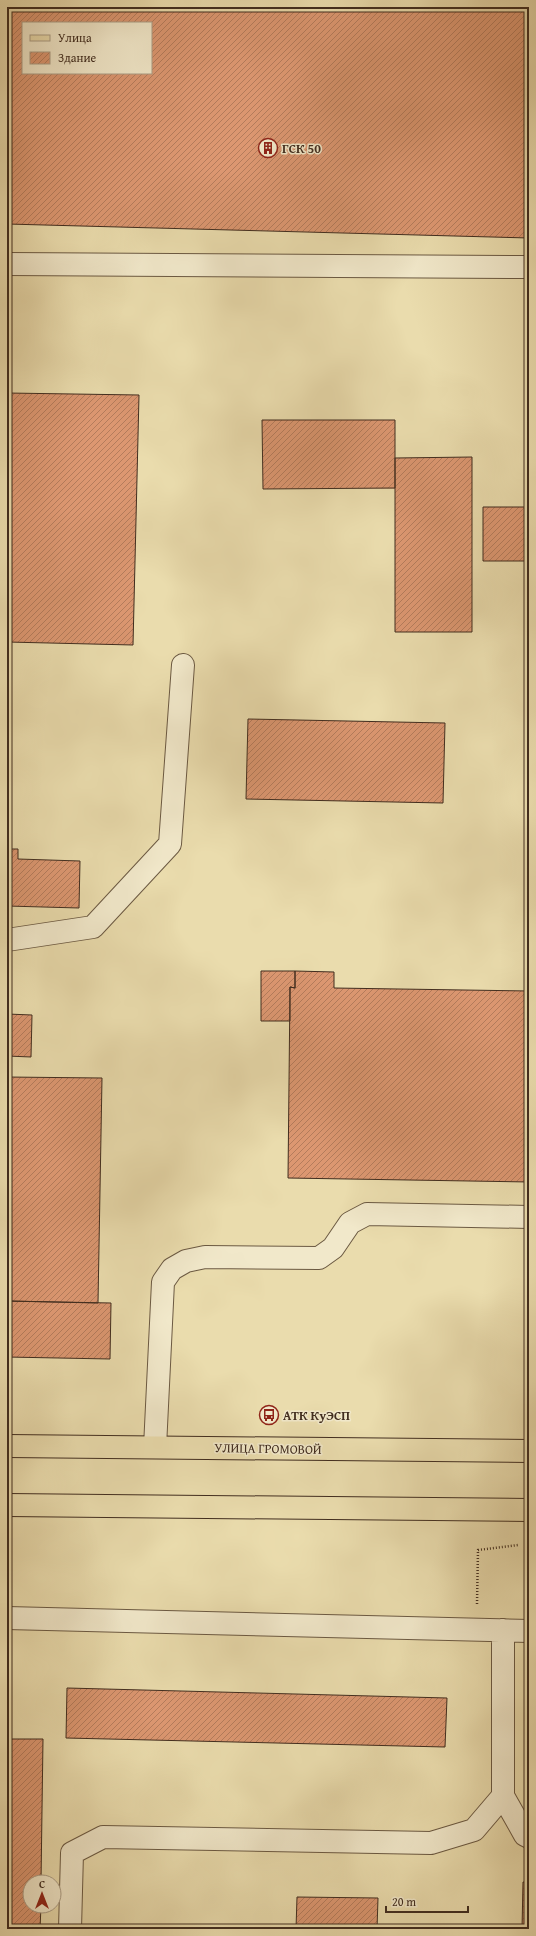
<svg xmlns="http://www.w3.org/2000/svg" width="536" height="1936" font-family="'Gentium Book Plus',serif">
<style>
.building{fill:url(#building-hatch);stroke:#412d1f;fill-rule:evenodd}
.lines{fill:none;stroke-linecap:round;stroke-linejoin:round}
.minor-casing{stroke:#6b5942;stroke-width:24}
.major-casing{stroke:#412d1f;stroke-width:24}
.path{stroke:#412d1f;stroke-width:2.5;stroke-dasharray:1 2;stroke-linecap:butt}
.minor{stroke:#f1e8ca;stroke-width:22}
.major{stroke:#eadcad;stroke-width:22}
.labels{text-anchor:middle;stroke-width:3;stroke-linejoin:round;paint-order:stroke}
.poi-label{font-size:13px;font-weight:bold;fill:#412d1f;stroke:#f1e8ca;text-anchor:start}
.street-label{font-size:13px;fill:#412d1f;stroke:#f1e8ca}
</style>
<defs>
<pattern id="building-hatch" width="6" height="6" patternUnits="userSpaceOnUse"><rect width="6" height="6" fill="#dc9771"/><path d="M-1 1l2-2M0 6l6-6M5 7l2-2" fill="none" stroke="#b47c5c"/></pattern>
</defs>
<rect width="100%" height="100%" fill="#eadcad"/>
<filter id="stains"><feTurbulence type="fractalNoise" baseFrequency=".005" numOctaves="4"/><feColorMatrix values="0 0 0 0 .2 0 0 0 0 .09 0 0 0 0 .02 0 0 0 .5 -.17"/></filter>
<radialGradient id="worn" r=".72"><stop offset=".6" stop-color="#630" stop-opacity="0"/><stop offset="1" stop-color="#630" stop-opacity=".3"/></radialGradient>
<path class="building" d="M7,7h522v231l-522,-14zM23,23h128v50h-128z
M7,393l132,2 -6,250 -126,-3z
M262,420h133v68l-132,1z
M472,457v175h-77v-174z
M483,507h46v54h-46z
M248,719l197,4 -2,80 -197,-4z
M7,849h11v10l62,2 -1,47 -72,-2z
M261,971h34v17l-5,-1v34h-29z
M295,971l39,1v16l195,3v191l-241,-4 2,-191 5,1z
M7,1014l25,1 -1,42 -24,-1z
M7,1077l95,1 -4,225 -91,-2z
M7,1301l104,2 -1,56 -103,-2z
M67,1688l380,10 -2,49 -379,-9z
M7,1739h36l-2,143h-11v24h11l-1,23h-33z
M523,1882h6v47h-7z
M297,1897l81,1 -1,31h-81z"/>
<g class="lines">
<g class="minor-casing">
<path id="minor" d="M7,264l522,3
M7,940l86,-13 77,-83 13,-179
M155,1447l8,-165 9,-13 14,-8 19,-4 114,1 14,-10 17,-25 17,-9 162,3
M7,1618l522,13
M503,1630v166l22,39 4,2
M70,1929l2,-76 31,-16 328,6 43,-13 29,-34"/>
</g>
<g class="major-casing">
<path id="major" d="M7,1446l522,5
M7,1505l522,5"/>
</g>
<path class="path" d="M477,1604l1,-54 40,-5"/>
<use href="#minor" class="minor"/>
<use href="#major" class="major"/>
</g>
<defs>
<g id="building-ring" transform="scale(1)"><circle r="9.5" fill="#f1e8ca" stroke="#8f2418" stroke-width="1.5"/><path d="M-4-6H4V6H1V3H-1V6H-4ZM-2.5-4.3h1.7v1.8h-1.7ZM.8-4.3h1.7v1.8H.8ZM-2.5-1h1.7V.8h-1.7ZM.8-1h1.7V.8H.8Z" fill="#8f2418"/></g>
<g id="bus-ring" transform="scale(1)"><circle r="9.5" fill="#f1e8ca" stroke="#8f2418" stroke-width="1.5"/><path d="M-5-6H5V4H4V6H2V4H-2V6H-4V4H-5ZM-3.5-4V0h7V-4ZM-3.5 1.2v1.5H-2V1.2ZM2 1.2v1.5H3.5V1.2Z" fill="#8f2418"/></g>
</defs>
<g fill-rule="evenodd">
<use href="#building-ring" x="268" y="148"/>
<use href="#bus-ring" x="269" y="1415"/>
</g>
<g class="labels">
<g class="poi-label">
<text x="282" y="153">ГСК 50</text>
<text x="283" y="1420">АТК КуЭСП</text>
</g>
<g class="street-label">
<text transform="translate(268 1448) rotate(1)" y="5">УЛИЦА ГРОМОВОЙ</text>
</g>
</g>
<rect width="536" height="1936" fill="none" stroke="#eadcad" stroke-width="24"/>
<rect x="8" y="8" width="520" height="1920" fill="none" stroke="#412d1f" stroke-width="2"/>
<rect x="12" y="12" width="512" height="1912" fill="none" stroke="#412d1f"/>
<rect x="22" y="22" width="130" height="52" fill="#f1e8ca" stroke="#ab9d86"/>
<rect x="30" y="35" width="20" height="6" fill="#eadcad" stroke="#ab9d86"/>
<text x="58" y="42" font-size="12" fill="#412d1f">Улица</text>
<rect x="30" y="52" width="20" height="12" fill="url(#building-hatch)" stroke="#ab9d86"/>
<text x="58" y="62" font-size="12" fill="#412d1f">Здание</text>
<g transform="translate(42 1894)"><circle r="19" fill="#f1e8ca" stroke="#ab9d86"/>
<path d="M0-3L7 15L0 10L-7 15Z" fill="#8f2418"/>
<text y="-6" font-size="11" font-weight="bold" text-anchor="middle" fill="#412d1f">С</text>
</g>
<path d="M386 1906v6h82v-6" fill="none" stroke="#412d1f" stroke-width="2"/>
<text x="392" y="1906" font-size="12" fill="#412d1f" stroke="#f1e8ca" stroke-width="3" paint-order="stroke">20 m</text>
<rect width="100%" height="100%" filter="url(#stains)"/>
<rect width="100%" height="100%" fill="url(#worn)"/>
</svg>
